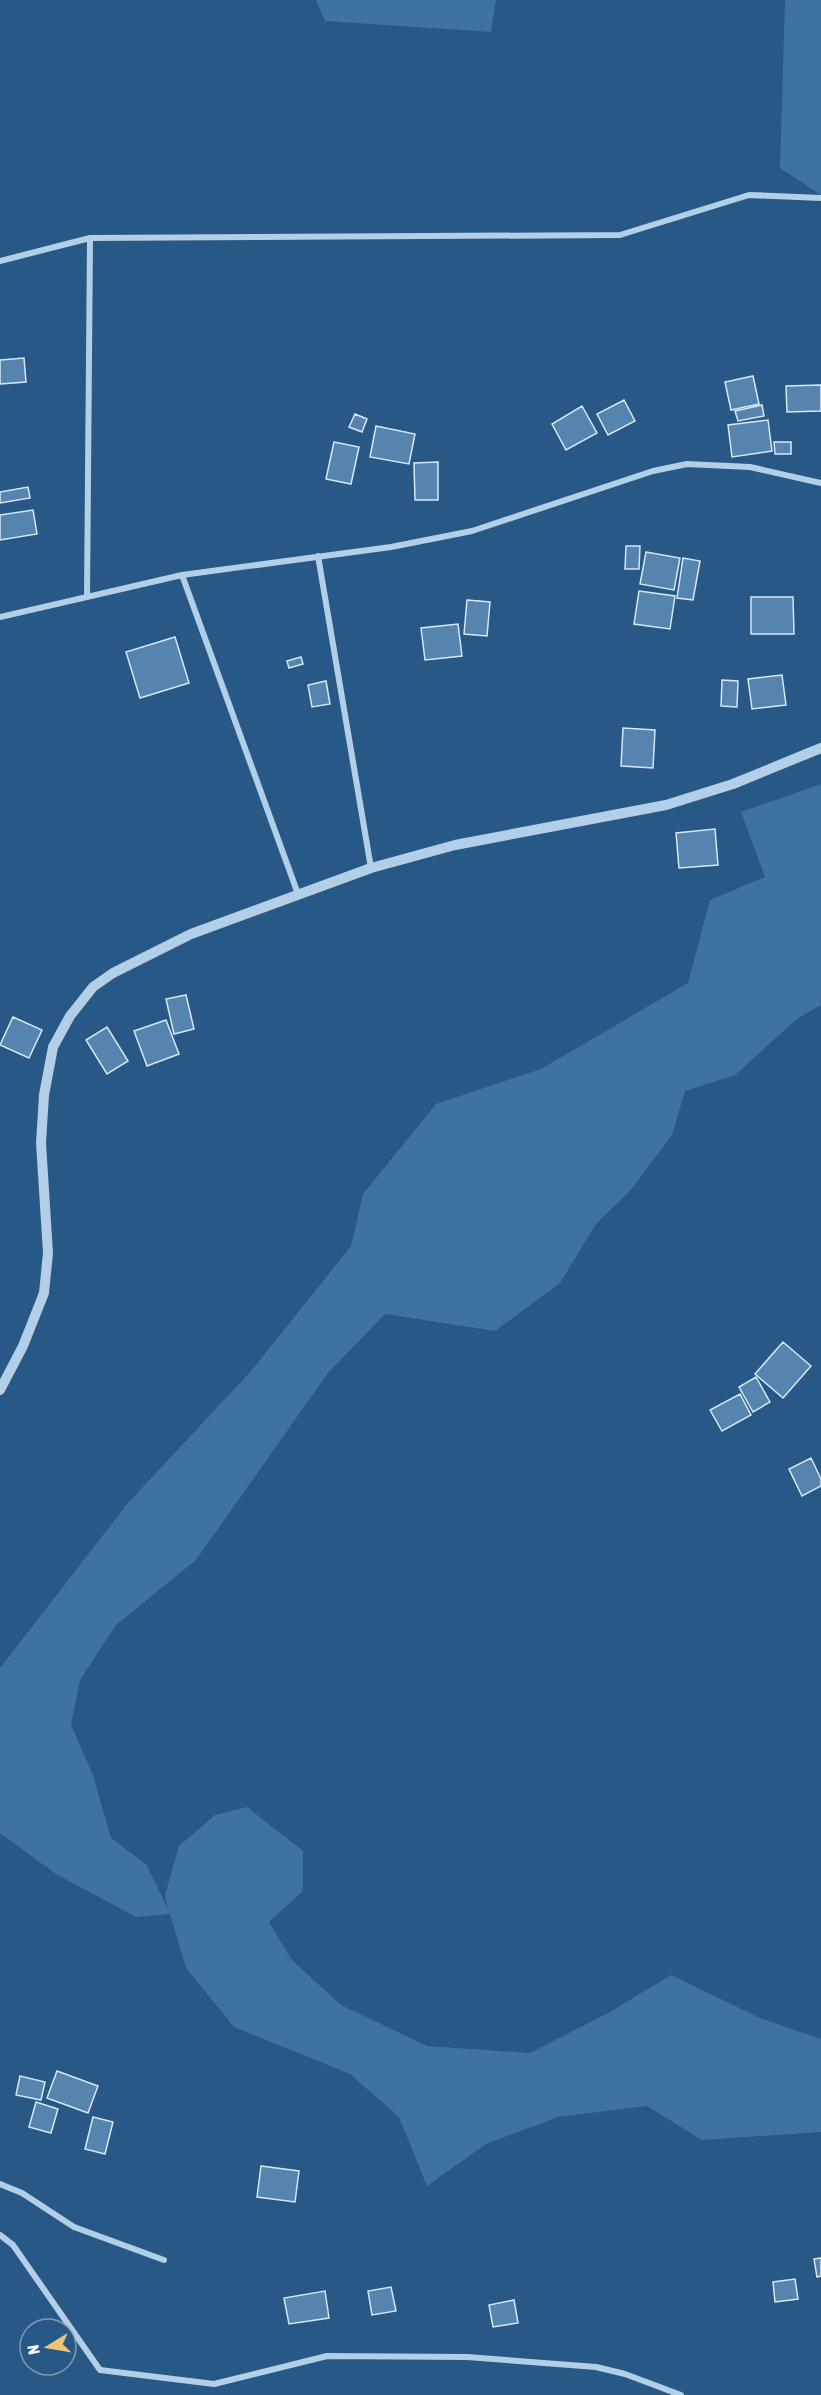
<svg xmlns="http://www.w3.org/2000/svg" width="821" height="2395" font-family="'Asap Condensed',sans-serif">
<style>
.green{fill:#3d72a2}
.building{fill:#5584af;stroke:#d6e7f6;stroke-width:1.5}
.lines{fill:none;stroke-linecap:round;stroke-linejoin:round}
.minor{stroke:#b3cfe7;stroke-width:6}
.tertiary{stroke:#b3cfe7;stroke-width:10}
</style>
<rect width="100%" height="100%" fill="#285885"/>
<path class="green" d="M316,0h180l-5,32 -166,-11z
M785,0h36v195l-41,-27z
M821,784v221l-23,13 -63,57 -50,16 -13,44 -42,56 -34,33 -36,59 -65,48 -110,-17 -57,59 -132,187 -80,65 -36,55 -9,45 22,50 18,63 35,26 22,45 -3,-14 14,-49 36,-31 32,-8 56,44v40l-34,31 23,38 49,45 86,41 103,7 80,-41 61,-37 89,43 61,21v93l-119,8 -55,-34 -89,11 -72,27 -59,42 -28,-69 -49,-43 -116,-47 -48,-59 -16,-54 -34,3 -80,-43 -56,-41v-165l127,-164 124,-133 100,-125 12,-52 73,-90 105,-35 147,-86 22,-83 55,-23 -24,-65z"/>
<path class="building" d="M24,358l2,24 -26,2v-24z
M753,376l6,28 -28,6 -6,-28z
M821,385v26l-34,1 -1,-26z
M624,400l11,21 -27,14 -11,-21z
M762,405l2,11 -26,5 -3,-10z
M582,406l15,27 -31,17 -14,-26z
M355,414l12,5 -5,13 -13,-5z
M768,420l4,31 -40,6 -4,-32z
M376,426l39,8 -6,30 -39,-7z
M334,442l25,5 -8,37 -25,-5z
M774,442h17v12h-16z
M438,462v38h-23l-1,-37z
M28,487l2,11 -30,5v-11z
M33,510l4,24 -37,6v-25z
M626,546h14l-1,23h-14z
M646,552l34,6 -6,32 -34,-6z
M683,558l17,3 -7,39 -16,-2z
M639,591l36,5 -5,33 -36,-5z
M751,597h42l1,37h-43z
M467,600l23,2 -3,34 -23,-2z
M458,624l4,32 -37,4 -4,-32z
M175,637l14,46 -49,15 -14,-46z
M301,657l2,7 -14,4 -2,-7z
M782,675l4,30 -34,4 -4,-30z
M722,680l16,1 -1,26 -16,-1z
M326,681l4,23 -18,3 -4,-22z
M623,728l32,2 -2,38 -32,-2z
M715,829l3,36 -39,3 -3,-35z
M186,995l8,34 -20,5 -8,-35z
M13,1017l29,13 -13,28 -29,-13z
M166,1020l13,34 -32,12 -13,-35z
M107,1027l21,34 -21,13 -21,-34z
M783,1342l28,24 -28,32 -28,-24z
M756,1377l14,25 -17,10 -14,-25z
M740,1394l11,21 -29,16 -12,-21z
M811,1458l10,21v7l-19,10 -13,-27z
M57,2071l41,15 -10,27 -41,-15z
M20,2076l25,6 -4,18 -25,-5z
M36,2102l22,7 -7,24 -22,-6z
M93,2117l20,5 -8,32 -20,-5z
M261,2166l38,5 -4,31 -38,-5z
M821,2258v18l-4,1 -3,-18z
M795,2279l3,20 -23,3 -2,-20z
M391,2287l5,24 -24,4 -4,-24z
M325,2291l4,27 -40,6 -5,-26z
M514,2300l4,23 -25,4 -4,-22z"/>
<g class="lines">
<path class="minor" d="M0,261l90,-23 530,-3 129,-40 72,3
M318,556l53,312
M182,575l116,319
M87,597l3,-359
M0,617l182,-42 209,-28 81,-16 181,-60 34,-7 63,3 71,16
M0,2184l22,9 52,34 90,33
M0,2235l13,10 87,125 114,14 113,-28 140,1 129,10 29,7 56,21"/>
<path class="tertiary" d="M0,1390l23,-44 21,-53 4,-40 -7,-110 3,-48 9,-48 17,-31 23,-29 20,-14 78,-39 180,-66 84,-23 211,-40 67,-21 88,-36"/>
</g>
<g transform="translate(48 2347) rotate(259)"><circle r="28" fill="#285885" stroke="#7e9bb6" stroke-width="1.5"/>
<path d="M0-4.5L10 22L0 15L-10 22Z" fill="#efc479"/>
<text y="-9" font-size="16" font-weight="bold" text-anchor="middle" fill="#ffffff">N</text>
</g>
</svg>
